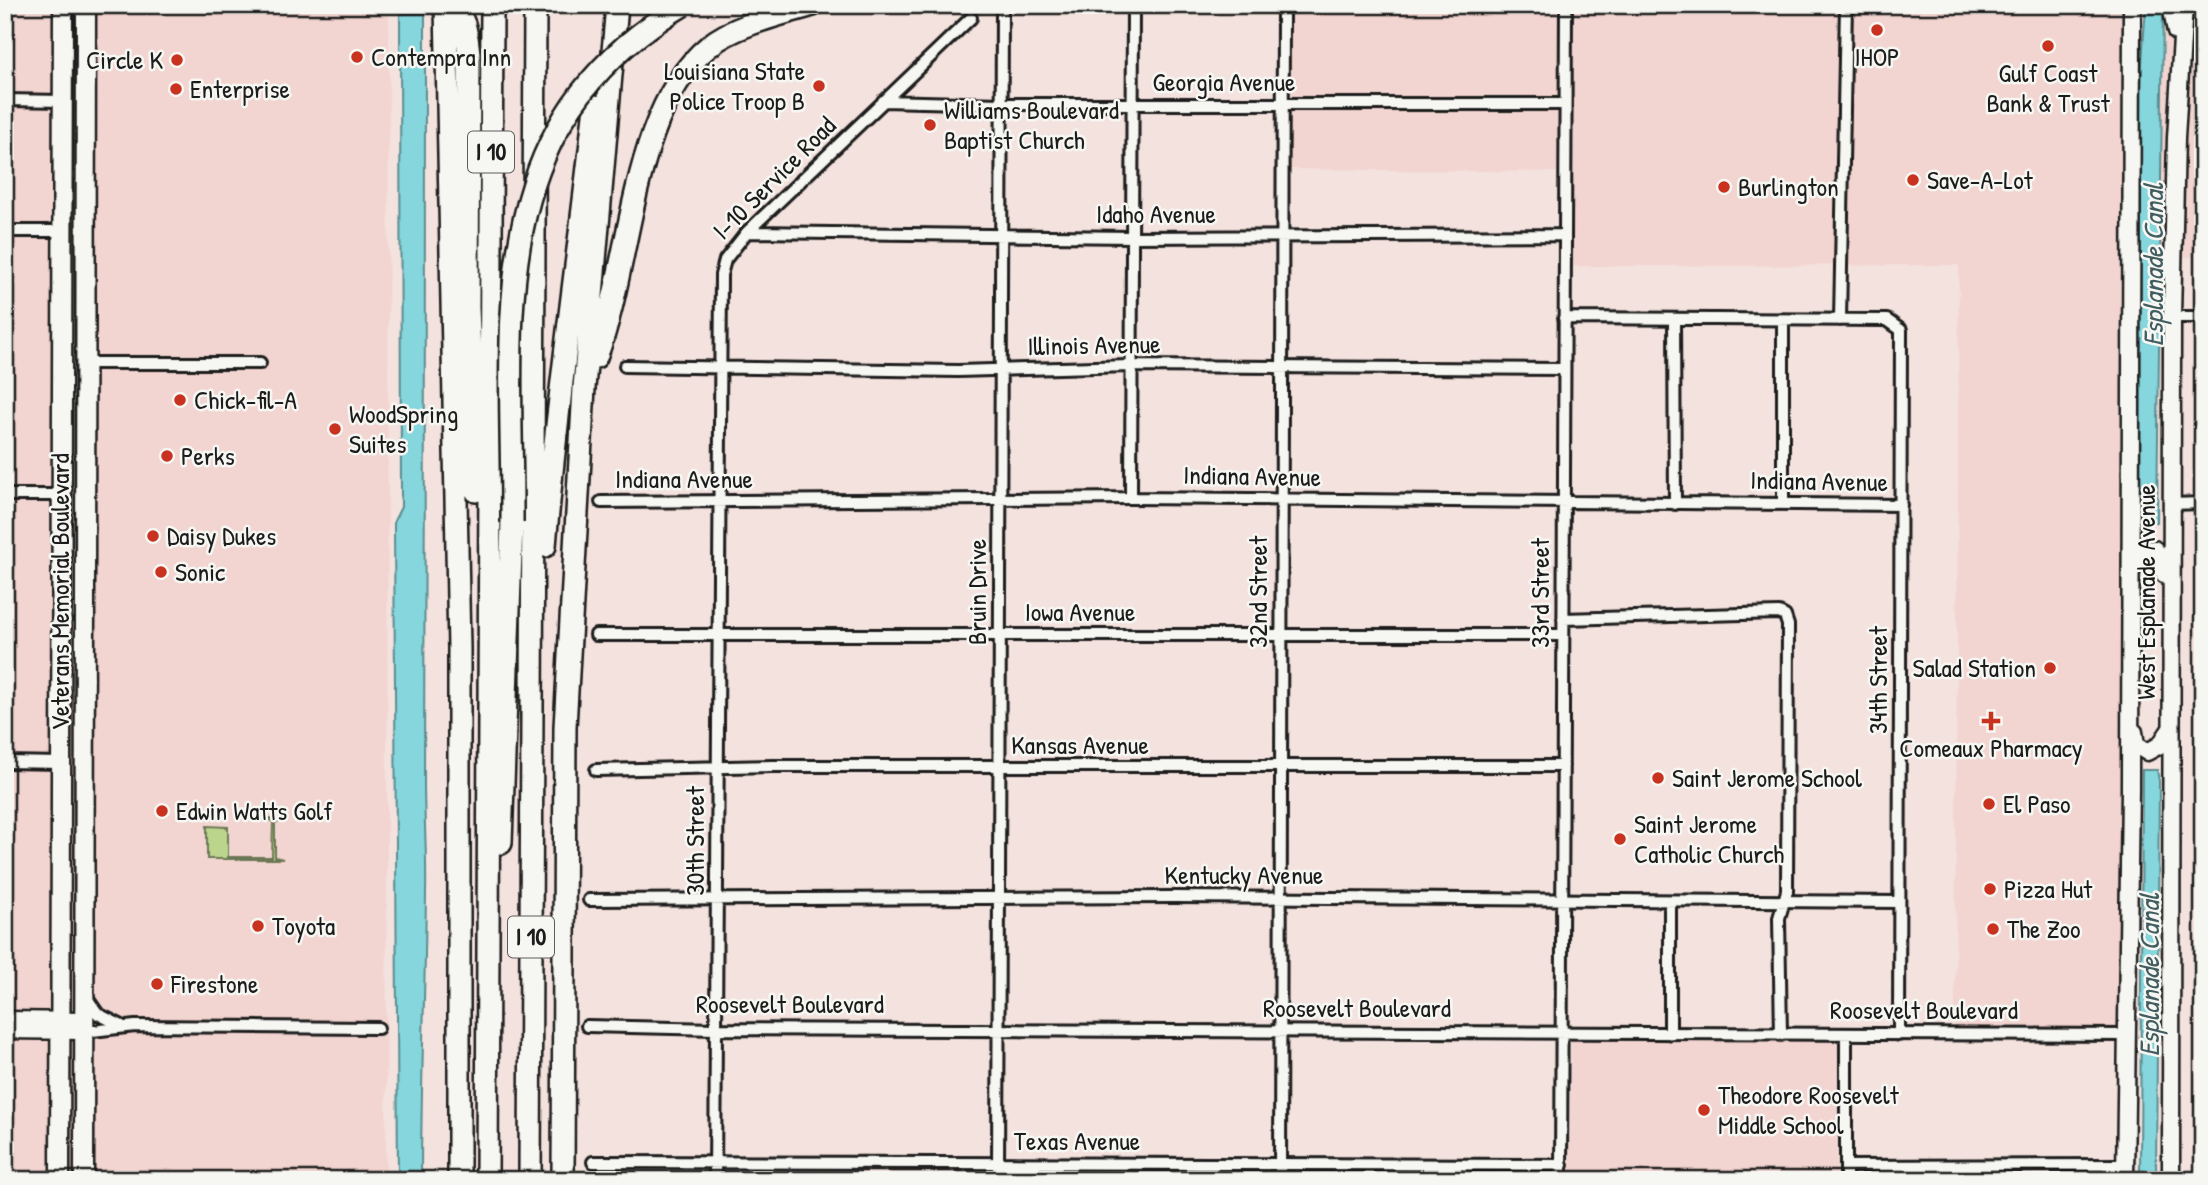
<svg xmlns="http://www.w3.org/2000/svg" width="2208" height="1185" font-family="'Patrick Hand',sans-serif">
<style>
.built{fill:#f2d4d0}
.green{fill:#bcd58c;stroke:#6c7854;stroke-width:2}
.water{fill:#85d7dd;stroke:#5b8c90;stroke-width:2}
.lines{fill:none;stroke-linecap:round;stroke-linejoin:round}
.minor-casing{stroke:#1c1c1c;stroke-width:16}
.tertiary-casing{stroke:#1c1c1c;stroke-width:19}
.secondary-casing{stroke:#1c1c1c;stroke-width:21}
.primary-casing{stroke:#1c1c1c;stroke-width:23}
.motorway-casing{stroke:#1c1c1c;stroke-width:26}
.minor{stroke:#f6f6f2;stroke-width:10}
.tertiary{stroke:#f6f6f2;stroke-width:14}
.secondary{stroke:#f6f6f2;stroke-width:16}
.primary{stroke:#f6f6f2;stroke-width:18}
.motorway{stroke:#f6f6f2;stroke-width:21}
.motorway-bridge-casing{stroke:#1c1c1c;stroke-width:26;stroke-linecap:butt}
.motorway-bridge{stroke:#f6f6f2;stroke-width:21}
.poi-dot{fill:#c8321e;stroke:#f6f6f2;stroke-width:2.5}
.labels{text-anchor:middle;stroke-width:5;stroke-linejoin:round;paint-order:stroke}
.shield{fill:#f6f6f2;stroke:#5d5d5c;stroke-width:2}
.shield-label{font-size:24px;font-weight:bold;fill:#1c1c1c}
.poi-label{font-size:26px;fill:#1c1c1c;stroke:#f6f6f2;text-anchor:start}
.street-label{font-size:26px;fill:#1c1c1c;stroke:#f6f6f2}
.water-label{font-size:28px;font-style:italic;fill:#415d60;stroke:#f6f6f2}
</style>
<rect width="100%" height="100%" fill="#f4e2de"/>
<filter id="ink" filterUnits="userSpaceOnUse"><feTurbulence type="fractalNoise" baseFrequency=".0143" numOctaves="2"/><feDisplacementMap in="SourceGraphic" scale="14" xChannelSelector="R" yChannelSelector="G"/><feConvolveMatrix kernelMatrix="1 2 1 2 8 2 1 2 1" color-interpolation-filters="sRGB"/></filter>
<g filter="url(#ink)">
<path class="built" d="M5,5h384l-3,1175h-381z
M1288,5h915v251l-83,4v780l-165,-1 4,-774 -387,1v-94l-285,-3z
M1571,1039l267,1 -1,140h-267z"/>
<path class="green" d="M268,819h13v3h-6v35l8,2h-76v-33l21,1v30h44l1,-35z"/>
<path class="water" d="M2146,7l17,1 -6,514h-14l-3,-9c-2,-168 -8,-338 6,-506z
M425,13c-2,257 1,512 -1,768 0,37 3,75 2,112 -1,95 -5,191 -5,287h-23l-4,-659 7,-14 -1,-493z
M2142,770h15l2,11 -3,399h-16z"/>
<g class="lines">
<g class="minor-casing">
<path id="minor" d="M5,100l58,1
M883,101l119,3h563
M5,231h59
M747,232l385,5 433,-2
M2172,317h31
M1564,318l323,2 14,10 -2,705
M1674,319l1,185
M1840,320l6,-315
M86,363h174
M625,366l333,5 172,-5 434,3
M5,495h58
M1131,498l2,-493
M601,502l530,-4 770,7
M1783,503v-183
M2171,504l32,-1
M1563,619l216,-6 6,3 3,9 -1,266 -8,27 2,117
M596,635h967
M5,762l57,1
M596,770l176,-4h791
M589,900l585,-3 725,5
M1670,903v131
M87,998l11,16 24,12
M587,1026l129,3 1411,6
M84,1032l51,-6 243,2
M1846,1035v145
M593,1162l969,3
M1846,1166l279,-1
M715,1180l6,-905 4,-15 22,-28 224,-214
M998,1180l4,-1175
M1280,1180l3,-1175
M1561,1180l5,-1175"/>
</g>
<g class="tertiary-casing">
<path id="tertiary" d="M5,1019l80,1
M5,1031l79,1"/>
</g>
<g class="secondary-casing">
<path id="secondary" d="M2171,5l5,27
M2133,569c3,-11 8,-21 21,-20l10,11v14
M2134,732l2,13 11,7 13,-7 10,-15
M2125,1180l5,-392 2,-783
M2171,1180l1,-863 4,-179 8,-133"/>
</g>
<g class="primary-casing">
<path id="primary" d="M60,1180l3,-1175
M84,1180l2,-1175"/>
</g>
<g class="motorway-casing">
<path id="motorway" d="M446,5l13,643v532
M450,5c16,10 17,31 19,49l-1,254 8,183
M596,357c36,-92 34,-246 113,-311 25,-21 74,-32 104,-41
M545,546c12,-147 34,-293 50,-440
M501,843l11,-320
M487,1180l5,-1175
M530,1180l5,-1175
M563,1180l2,-453 19,-339 33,-383"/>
</g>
<use href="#minor" class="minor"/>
<use href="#tertiary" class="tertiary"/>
<use href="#secondary" class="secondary"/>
<use href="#primary" class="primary"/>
<use href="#motorway" class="motorway"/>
<g class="motorway-bridge-casing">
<path id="motorway-bridge" d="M512,523c1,-202 -33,-398 171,-518"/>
</g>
<use href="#motorway-bridge" class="motorway-bridge"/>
</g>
</g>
<g class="poi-dot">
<circle cx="1877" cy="30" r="7"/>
<circle cx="2048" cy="46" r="7"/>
<circle cx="357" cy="57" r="7"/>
<circle cx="177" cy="60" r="7"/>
<circle cx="819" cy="86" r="7"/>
<circle cx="176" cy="89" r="7"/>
<circle cx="930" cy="125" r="7"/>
<circle cx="1913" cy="180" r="7"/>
<circle cx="1724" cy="187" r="7"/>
<circle cx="180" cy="400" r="7"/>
<circle cx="335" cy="429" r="7"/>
<circle cx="167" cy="456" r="7"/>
<circle cx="153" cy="536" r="7"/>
<circle cx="161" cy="572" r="7"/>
<circle cx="2050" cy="668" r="7"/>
<path d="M1987.5 710.5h7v7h7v7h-7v7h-7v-7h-7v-7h7z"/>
<circle cx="1658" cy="778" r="7"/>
<circle cx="1989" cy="804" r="7"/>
<circle cx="162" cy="811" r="7"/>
<circle cx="1620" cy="839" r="7"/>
<circle cx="1990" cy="889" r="7"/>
<circle cx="258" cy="926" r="7"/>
<circle cx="1993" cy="929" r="7"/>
<circle cx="157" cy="984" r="7"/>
<circle cx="1704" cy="1110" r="7"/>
</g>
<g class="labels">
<g class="shield">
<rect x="468" y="131.5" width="46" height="41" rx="5"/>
<rect x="508" y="916.5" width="46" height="41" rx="5"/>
</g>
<g class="shield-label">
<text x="491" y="160">I 10</text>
<text x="531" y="945">I 10</text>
</g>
<g class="poi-label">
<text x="371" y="66">Contempra Inn</text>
<text x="1877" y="66" text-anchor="middle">IHOP</text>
<text x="163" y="69" text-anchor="end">Circle K</text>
<text x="805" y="80" text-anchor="end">Louisiana State<tspan x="805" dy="30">Police Troop B</tspan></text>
<text x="2048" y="82" text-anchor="middle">Gulf Coast<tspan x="2048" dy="30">Bank &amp; Trust</tspan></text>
<text x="190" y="98">Enterprise</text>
<text x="944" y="119">Williams Boulevard<tspan x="944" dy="30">Baptist Church</tspan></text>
<text x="1927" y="189">Save-A-Lot</text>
<text x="1738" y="196">Burlington</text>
<text x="194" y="409">Chick-fil-A</text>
<text x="349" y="423">WoodSpring<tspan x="349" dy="30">Suites</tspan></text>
<text x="181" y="465">Perks</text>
<text x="167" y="545">Daisy Dukes</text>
<text x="175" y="581">Sonic</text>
<text x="2036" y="677" text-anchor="end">Salad Station</text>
<text x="1991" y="757" text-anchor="middle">Comeaux Pharmacy</text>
<text x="1672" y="787">Saint Jerome School</text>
<text x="2003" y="813">El Paso</text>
<text x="176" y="820">Edwin Watts Golf</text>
<text x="1634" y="833">Saint Jerome<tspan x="1634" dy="30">Catholic Church</tspan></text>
<text x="2004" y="898">Pizza Hut</text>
<text x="272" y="935">Toyota</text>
<text x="2007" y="938">The Zoo</text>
<text x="171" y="993">Firestone</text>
<text x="1718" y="1104">Theodore Roosevelt<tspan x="1718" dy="30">Middle School</tspan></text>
</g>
<g class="street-label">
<text x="1224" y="91">Georgia Avenue</text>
<text transform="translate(774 178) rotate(-45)" y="9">I-10 Service Road</text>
<text x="1156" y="223">Idaho Avenue</text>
<text transform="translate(1094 345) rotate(-1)" y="9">Illinois Avenue</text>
<text transform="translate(1252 476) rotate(1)" y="9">Indiana Avenue</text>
<text x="684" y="488">Indiana Avenue</text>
<text transform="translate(1819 481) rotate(1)" y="9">Indiana Avenue</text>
<text transform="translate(60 592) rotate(-90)" y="9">Veterans Memorial Boulevard</text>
<text transform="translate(977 592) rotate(-90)" y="9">Bruin Drive</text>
<text transform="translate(1258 592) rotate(-90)" y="9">32nd Street</text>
<text transform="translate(2146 592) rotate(-90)" y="9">West Esplanade Avenue</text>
<text transform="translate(1540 593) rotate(-90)" y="9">33rd Street</text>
<text x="1080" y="621">Iowa Avenue</text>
<text transform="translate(1878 680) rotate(-90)" y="9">34th Street</text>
<text x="1080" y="754">Kansas Avenue</text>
<text transform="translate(695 841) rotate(-90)" y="9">30th Street</text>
<text x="1244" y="884">Kentucky Avenue</text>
<text x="790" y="1013">Roosevelt Boulevard</text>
<text x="1357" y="1017">Roosevelt Boulevard</text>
<text x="1924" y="1019">Roosevelt Boulevard</text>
<text x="1077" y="1150">Texas Avenue</text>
</g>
<g class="water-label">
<text transform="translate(2153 265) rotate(-90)" y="10">Esplanade Canal</text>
<text transform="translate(2149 975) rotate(-90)" y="10">Esplanade Canal</text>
</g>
</g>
<rect width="2208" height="1185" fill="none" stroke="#f6f6f2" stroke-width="28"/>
<rect x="14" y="14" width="2180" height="1157" fill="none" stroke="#1c1c1c" stroke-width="2.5" filter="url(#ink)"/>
</svg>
